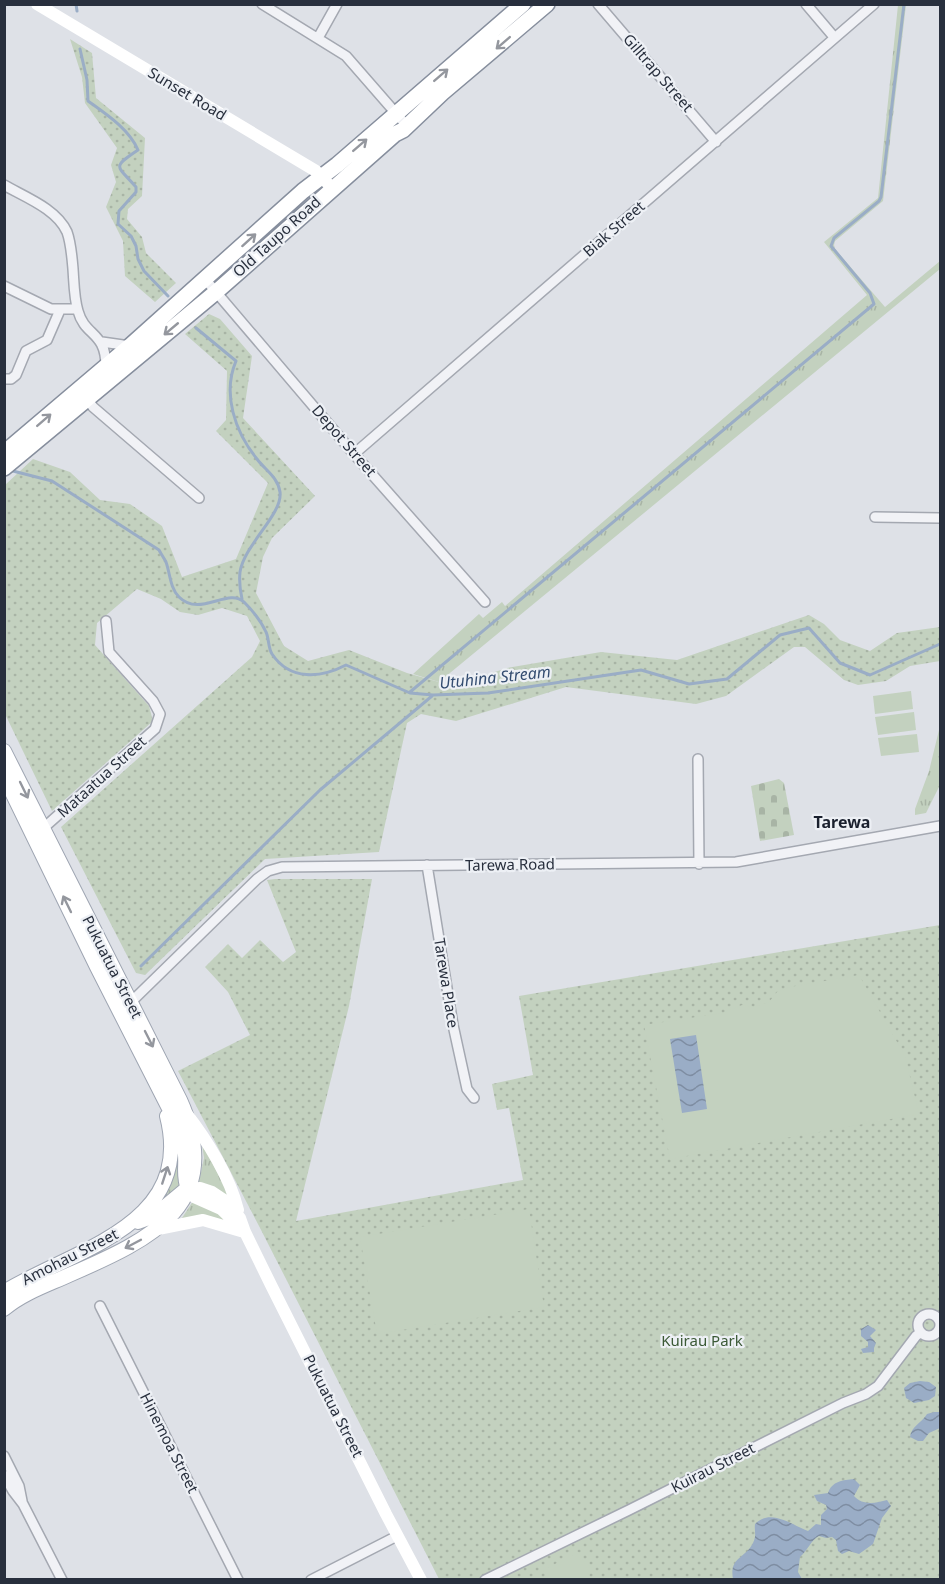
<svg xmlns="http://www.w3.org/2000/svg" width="945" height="1584" font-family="'Noto Sans',sans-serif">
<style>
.grass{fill:url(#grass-tufts)}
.cemetery{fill:url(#cemetery-stones)}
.park{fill:url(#park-dots)}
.pitch{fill:#c3d1bf}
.water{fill:url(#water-waves)}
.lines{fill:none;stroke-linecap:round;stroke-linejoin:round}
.stream{stroke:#9aadc6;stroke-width:3}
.minor-casing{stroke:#a4a8b1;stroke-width:12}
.primary-casing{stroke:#9ea5b2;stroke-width:16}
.trunk-casing{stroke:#868e9d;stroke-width:18}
.minor{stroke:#f1f2f6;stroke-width:9}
.secondary{stroke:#fff;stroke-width:12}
.primary{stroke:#fff;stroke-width:14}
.trunk{stroke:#fff;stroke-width:15}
.oneway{stroke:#94979e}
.labels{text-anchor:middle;stroke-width:4.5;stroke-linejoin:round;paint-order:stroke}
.street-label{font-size:15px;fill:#282f3d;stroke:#edf0f5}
.park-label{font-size:15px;fill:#3b5936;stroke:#edf0f5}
.water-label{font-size:16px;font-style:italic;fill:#334c70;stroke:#edf0f5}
.neighbourhood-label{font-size:16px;font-weight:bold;fill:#1a202e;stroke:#edf0f5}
</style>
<defs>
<pattern id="grass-tufts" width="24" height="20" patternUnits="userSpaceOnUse" patternTransform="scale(1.5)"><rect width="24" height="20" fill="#c3d1bf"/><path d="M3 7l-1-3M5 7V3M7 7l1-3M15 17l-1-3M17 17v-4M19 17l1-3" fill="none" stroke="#a8b4a5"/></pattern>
<pattern id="cemetery-stones" width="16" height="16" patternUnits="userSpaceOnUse" patternTransform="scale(1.5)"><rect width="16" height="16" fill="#c3d1bf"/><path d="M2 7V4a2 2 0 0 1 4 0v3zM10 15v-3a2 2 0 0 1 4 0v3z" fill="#a8b4a5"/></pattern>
<pattern id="park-dots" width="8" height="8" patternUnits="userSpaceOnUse" patternTransform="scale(1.5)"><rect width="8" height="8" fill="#c3d1bf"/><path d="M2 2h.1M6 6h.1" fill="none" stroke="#a8b4a5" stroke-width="1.8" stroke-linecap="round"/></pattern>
<pattern id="water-waves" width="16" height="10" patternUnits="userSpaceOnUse" patternTransform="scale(1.5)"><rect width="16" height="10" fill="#9aadc6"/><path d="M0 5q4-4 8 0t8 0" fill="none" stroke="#7e8da2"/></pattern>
</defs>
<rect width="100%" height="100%" fill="#dee1e7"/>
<path class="grass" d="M898,5h8l-23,196 -48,40 -1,4 1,4 50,58 55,-46v8l-501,413 -26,-8 66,-60 4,4 19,-16 3,4 362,-311 -43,-53 54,-44z
M940,726v59l-14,28 -11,2v-6l14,-38z
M202,1144l29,54 -32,-16 5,-24z
M177,1147c2,11 0,33 4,40l-24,20 12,-21z
M193,1201l26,12 6,9 -43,-3v-1z"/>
<path class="cemetery" d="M779,779l5,4 10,52 -34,6 -9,-55z"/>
<path class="park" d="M70,39l22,14 4,45 49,40 -3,58 -14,13 -1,10 15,18 4,16 30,30 -21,19 -30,-26 -2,-35 -17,-34 10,-25 -5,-17 6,-17 -32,-45 -3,-26z
M209,314l11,5 32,37 -9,62 72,78 -43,42 -9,19 -7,36 28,53 24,15 41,-11 58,23 32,9 4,7 64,-21 94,-16 76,8 132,-45 15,9 16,16 30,11 27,-18 43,-6v34l-30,5 -24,15 -28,4 -14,-5 -39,-33h-11l-68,49 -30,8 -130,-17 -110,34 -35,-7 -14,9 -28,129 -114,7 -120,116 -9,-2 -75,-146 191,-170 8,-16 -13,-25 -25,-8 -24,7 -18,-3 -19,-13 -24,-10 -40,34 -2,22 54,61 4,15 -101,90 -47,-97v-229l28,-26 37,13 30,28 30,4 32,22 20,51 54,-18 32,-76 -52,-52 10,-11 1,-49 -42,-37z
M275,879h97l-23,127 -53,215 227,-41 -14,-72 -12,2 -5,-26 41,-9 -14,-79 421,-71v654h-501l-180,-353 -81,-155 72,-36 -22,-43 -23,-25 23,-23 14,14 18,-18 23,22 13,-10 -29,-72z"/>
<path class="pitch" d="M911,691l2,18 -38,5 -2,-18z
M914,712l2,18 -38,5 -3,-18z
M917,734l2,18 -38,4 -3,-18z
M859,975l46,81 14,58 -249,45 -26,-134 79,-12 19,-8 12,2 15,-5 8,-10 13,-5z
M529,1209l15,98 -167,27 -17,-97z
M579,1552l11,22 -11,5h-31l-5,-9z"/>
<path class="water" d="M696,1035l11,74 -25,4 -12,-74z
M868,1325l8,5 -6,6 6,7 -2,5v4l-11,1 -2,-4 7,-2v-5l-7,-6v-7z
M920,1381l9,1 7,5 -1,9 -6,4 -15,3 -8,-5 -2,-10 6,-5z
M934,1412h6v16l-11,5 -6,8h-5l-8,-4c1,-11 12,-14 17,-23z
M854,1479l6,6 -6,11c9,10 22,7 33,4l4,6 -9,12 -9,26 -14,10 -10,-3 -7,3 -4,-3 -2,-11 -4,-3 -6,1 -7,-2c-8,4 -11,14 -19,21l-2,15 4,7h-69c-4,-22 12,-20 20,-36 4,-8 1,-12 2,-19 15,-16 37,1 53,7l8,-7 5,1v-10l6,-6 -1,-4 -9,-4 -3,-6 14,-2c4,-12 15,-13 26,-14z"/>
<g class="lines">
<path class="stream" d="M76,4l1,7
M80,49l7,31 1,21c18,13 41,28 50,49 -27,18 -21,15 -2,37v5l-17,19 -1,13 13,12 5,10 2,13 6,12 24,25
M196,328l40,33c-14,33 -1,71 21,98 8,11 21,18 23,33 3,22 -36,53 -40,80 -1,9 0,18 2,27
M9,470l43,11 107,69c2,4 5,8 7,12 4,11 4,26 13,35 21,21 49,-10 65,5 8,8 17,19 22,30 3,6 2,16 6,22 18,27 49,24 74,11l64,28 23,2 55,-2 153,-23 48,14 38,-5 53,-44 29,-7 31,35 30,12 70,-31
M410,692l464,-388 -4,-11 -39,-47 3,-8 45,-37 2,-4 23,-193
M141,966l179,-176 112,-94"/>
<g class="minor-casing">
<path id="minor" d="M262,4l84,52 61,70
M598,4l118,138
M806,4l28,33
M318,38l19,-34
M4,185c21,12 53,24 63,47 4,11 5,25 6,37 1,13 1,29 5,42 7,26 28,20 28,56
M205,279l149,175 131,148
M4,286l47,23h26
M102,342l28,4
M4,379h7l5,-4 10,-24 21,-11 13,-30
M85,396l8,11 106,91
M354,454l520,-450
M875,517l65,1
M698,759l1,105
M39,832l116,-103 5,-15 -7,-13 -44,-49 -3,-31
M427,865l26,160 14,64 7,9
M128,1005l129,-126 11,-8 14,-4 454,-5 204,-36
M100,1306l138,274
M918 1325a11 11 0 1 1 22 0a11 11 0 1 1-22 0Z
M4,1456l15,30 3,15
M4,1475l9,16 10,13 39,76
M311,1580l86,-44
M485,1580l144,-70 214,-107 23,-9 12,-8 38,-50 5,-4"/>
</g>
<g class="primary-casing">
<path id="primary" d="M4,751l176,349c47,104 -28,139 -111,175 -22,10 -46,18 -65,34
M4,776l93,191 79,155c4,10 8,21 9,33 1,13 -2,22 3,34
M138,1222l16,-6 30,-25
M4,1292c70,-43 191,-66 163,-176"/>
</g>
<g class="trunk-casing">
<path id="trunk" d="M4,453l126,-107 173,-155 34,-26 186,-161
M4,468l212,-176 179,-158 8,-4 39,-37 105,-89"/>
</g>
<use href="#minor" class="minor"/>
<path class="secondary" d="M37,4l279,167 16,17
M186,1113c21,27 44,64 52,97
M158,1229l45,-9 41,12
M245,1232l-24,-23 -27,-12 -6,-8 12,-1 12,4 15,10 13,16 5,14 26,53 115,229 35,66"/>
<use href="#primary" class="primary"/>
<use href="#trunk" class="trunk"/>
</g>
<defs><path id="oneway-shaft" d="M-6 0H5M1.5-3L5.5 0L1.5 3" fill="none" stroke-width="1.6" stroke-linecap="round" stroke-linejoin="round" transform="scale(1.5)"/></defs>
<g class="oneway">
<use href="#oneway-shaft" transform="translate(503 43) rotate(139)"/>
<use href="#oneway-shaft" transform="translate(441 75) rotate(-41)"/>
<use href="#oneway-shaft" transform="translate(360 145) rotate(-41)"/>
<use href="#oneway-shaft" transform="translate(249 240) rotate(-42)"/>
<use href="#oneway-shaft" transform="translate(171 329) rotate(140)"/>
<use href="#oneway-shaft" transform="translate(44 420) rotate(-41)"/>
<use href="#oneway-shaft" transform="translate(24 790) rotate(64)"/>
<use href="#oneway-shaft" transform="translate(67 904) rotate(-116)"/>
<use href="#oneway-shaft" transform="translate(149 1039) rotate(63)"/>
<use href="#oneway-shaft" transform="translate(165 1175) rotate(-72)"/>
<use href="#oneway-shaft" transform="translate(133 1244) rotate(152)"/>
</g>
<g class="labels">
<g class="street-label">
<text transform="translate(658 73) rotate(49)" y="5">Gilltrap Street</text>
<text transform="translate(187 94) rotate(31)" y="5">Sunset Road</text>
<text transform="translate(614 229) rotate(-41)" y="5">Biak Street</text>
<text transform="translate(277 237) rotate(-42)" y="5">Old Taupo Road</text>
<text transform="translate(344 441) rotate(49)" y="5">Depot Street</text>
<text transform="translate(102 777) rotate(-42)" y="5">Mataatua Street</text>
<text transform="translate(510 865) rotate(-1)" y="5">Tarewa Road</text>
<text transform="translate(112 967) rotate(63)" y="5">Pukuatua Street</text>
<text transform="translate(446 983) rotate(81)" y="5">Tarewa Place</text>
<text transform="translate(70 1257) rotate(-27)" y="5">Amohau Street</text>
<text transform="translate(333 1406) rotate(63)" y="5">Pukuatua Street</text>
<text transform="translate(169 1443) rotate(63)" y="5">Hinemoa Street</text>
<text transform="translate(713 1468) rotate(-27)" y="5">Kuirau Street</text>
</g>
<g class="park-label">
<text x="702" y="1346">Kuirau Park</text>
</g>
<g class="water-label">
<text transform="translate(495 677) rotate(-6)" y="6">Utuhina Stream</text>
</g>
<g class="neighbourhood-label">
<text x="842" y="828">Tarewa</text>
</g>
</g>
<rect width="945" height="1584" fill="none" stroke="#282f3d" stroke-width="12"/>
</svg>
